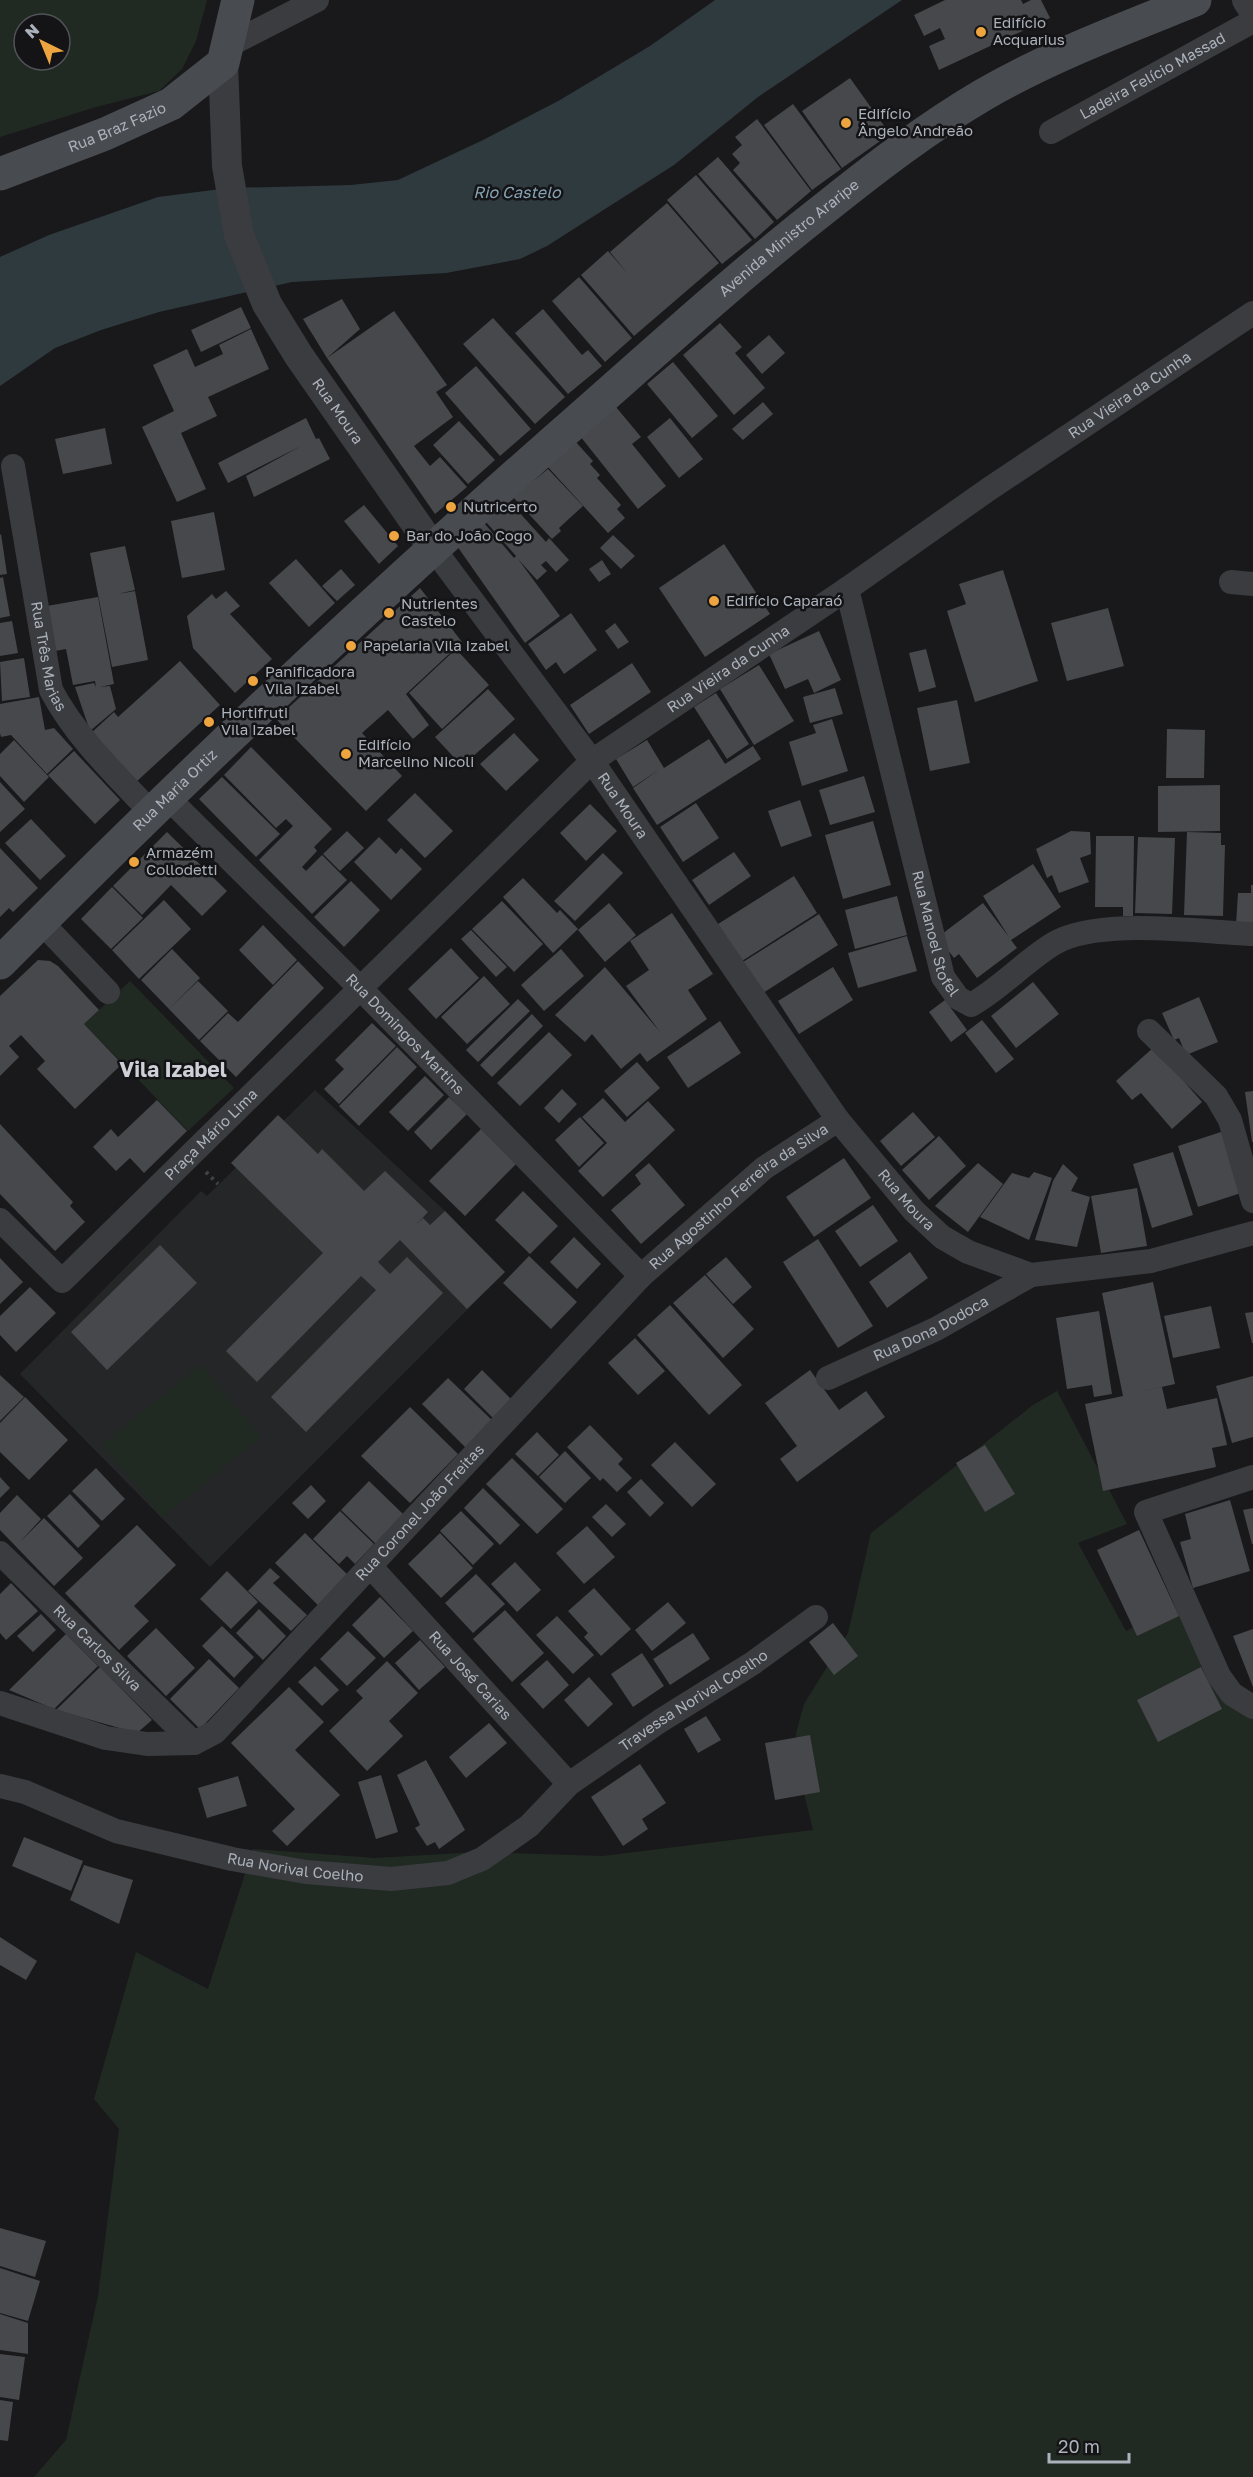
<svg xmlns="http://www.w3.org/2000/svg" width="1253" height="2477" font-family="'Golos Text',sans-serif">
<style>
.built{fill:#252628}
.green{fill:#212a22;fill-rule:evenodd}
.water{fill:#2f3a3f}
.building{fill:#46484b}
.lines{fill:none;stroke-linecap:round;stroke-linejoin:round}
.path{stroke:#404347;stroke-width:4;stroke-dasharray:3 4.5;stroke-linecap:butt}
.minor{stroke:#3a3c40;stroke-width:24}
.tertiary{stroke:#3a3c40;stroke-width:30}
.secondary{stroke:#484b50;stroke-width:33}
.poi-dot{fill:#eea53f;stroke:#141416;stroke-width:2}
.labels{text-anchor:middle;stroke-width:5;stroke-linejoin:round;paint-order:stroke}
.poi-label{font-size:15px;fill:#acb2bb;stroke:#141416;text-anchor:start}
.street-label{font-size:15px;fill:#acb2bb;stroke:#141416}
.water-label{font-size:16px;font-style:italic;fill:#85a2b4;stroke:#141416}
.district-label{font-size:21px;font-weight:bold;fill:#cdd0d7;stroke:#141416}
</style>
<rect width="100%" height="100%" fill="#19191b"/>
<path class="built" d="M315,1090l130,121 60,61 -295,295 -190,-193 181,-183 6,5z"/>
<path class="green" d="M0,0h207l-11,41 -14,28 -23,22 -63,16 -96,30zM24,24h36v36h-36z
M130,981l104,107 -46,43 -104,-107z
M201,1364l60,73 -99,81 -60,-73z
M1057,1391l70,133 -49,19 48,88 48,-26 79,106v766h-1219l32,-37 32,-144 21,-167 -25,-30 42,-147 72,37 45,-140 122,9 103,-6 125,4 210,-26 -15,-61 -2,-36 8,-29 44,-71 23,-100 162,-128z"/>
<path class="water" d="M715,0h187l-144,97 -84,68 -127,81 -27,13 -74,14 -154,9 -133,30 -58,18 -46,18 -55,38v-129l49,-22 109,-38 71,-9 122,-3 47,-5 85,-40 77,-40 90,-54z"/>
<path class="building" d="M945,0h76l2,4 8,-4h10l9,18 -111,52 -10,-24 16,-7 -5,-11 -16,8 -10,-21z
M850,78l40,56 -48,34 -40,-57z
M793,104l48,65 -29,21 -48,-65z
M757,119l54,72 -34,29 -44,-50 7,-7 -8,-9 10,-9 -7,-8z
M718,157l56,65 -19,17 -57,-65z
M696,175l56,65 -30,24 -55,-64z
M667,203l52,60 -85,73 -53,-61 27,-24 21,24 -19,-23z
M579,277l53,61 -27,24 -53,-61z
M342,299l18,30 -33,29 -24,-39z
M241,307l10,21 -50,24 -10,-22z
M543,309l39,46 6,-5 14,16 -34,28 -53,-61z
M394,311l53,74 -11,7 17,25 -39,29 16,20 10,-9 27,30 -32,27 -108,-156z
M493,318l72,79 -30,27 -72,-80z
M720,323l22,24 -7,6 30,35 -31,27 -51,-60z
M251,329l18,40 -61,28 9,19 -36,17 25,56 -29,13 -35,-75 32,-16 -21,-46 34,-16 8,18 28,-13 -4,-9z
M769,335l16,18 -23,21 -16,-19z
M673,362l45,54 -26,22 -45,-54z
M476,366l55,63 -31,27 -55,-63z
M763,402l10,12 -30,26 -11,-11z
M616,407l25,30 -9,7 34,42 -28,23 -58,-73z
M306,418l10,21 3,-1 11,21 -76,38 -8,-21 55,-30 -73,37 -10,-20z
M670,418l33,41 -24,19 -32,-41z
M459,421l36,39 -27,24 -35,-39z
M105,428l7,36 -49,10 -8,-35z
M575,441l18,20 -3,3 10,11 -3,3 24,27 -4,4 8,9 -17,15 -61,-67z
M548,469l35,37 -24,22 2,3 -9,8 -39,-42z
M509,501l37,41 3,-4 20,22 -13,12 -10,-11 -5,4 6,6 -10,9 -19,-21 42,57 -35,27 -68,-97 27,-23 30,35 2,-2 -30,-34z
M364,505l34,41 -19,18 -35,-43z
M214,512l11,58 -43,8 -11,-57z
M1,534l6,40 -7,1v-40z
M613,535l22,21 -14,13 -21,-21z
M724,544l46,70 -65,43 -46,-69z
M125,546l10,44 -17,4 17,-3 13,69 -36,7 -22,-114z
M296,559l39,44 -26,24 -40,-44z
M602,560l9,14 -12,8 -10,-13z
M341,569l14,16 -18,16 -15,-15z
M1003,570l35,111 -63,21 -28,-91 19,-7 -7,-20z
M3,577l7,39 -10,2v-40z
M420,588l42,54 -56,52 23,31 -16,14 -25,-29 -26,23 40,43 -36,35 -90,-92z
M226,591l14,15 -10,8 42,45 -37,34 -42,-45 -6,-32 25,-22 4,5z
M98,597l16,87 -14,3 10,-1 6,23 -26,22 -15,-44 19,-4 2,4 -1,-6 -22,4 -7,-36 -11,2 -8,-45z
M1108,608l16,58 -57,15 -16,-58z
M571,613l26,37 -33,24 -8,-12 -10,8 -18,-26z
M12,621l6,32 -18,3v-33z
M615,623l14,19 -11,7 -13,-18z
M819,631l22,49 -27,13 -6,-14 -23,10 -16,-35z
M456,649l33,36 -47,44 -33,-36z
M926,649l10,38 -17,5 -10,-39z
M24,658l6,39 -28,4 -2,-39z
M180,661l40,44 -84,77 -45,-49 23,-21 4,5z
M632,663l19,29 -62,42 -19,-29z
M759,665l35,56 -40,24 -34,-56z
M835,688l8,26 -33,9 -7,-26z
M488,689l27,30 -53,47 -27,-29z
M716,693l33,51 -22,15 -33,-52z
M39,697l6,33 9,-2 19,21 -26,25 -36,-39 -10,2 -1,-4v-29z
M957,700l13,63 -40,8 -13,-63z
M832,719l16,52 -46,15 -13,-44 27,-9 -3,-8z
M1167,729l38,1 -1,48h-38z
M514,733l25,27 -33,31 -26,-27z
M709,739l16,25 28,-18 8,13 -104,66 -24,-37 27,-19 -27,18 -17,-28 31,-19 17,28z
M14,740l35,37 -25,25 -24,-26v-22z
M251,747l81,82 -18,18 3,4 -15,16 4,4 16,-16 25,25 -35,34 -53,-54 34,-34 -7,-7 -10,9 -52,-53z
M74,751l46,49 -25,24 -47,-49z
M864,776l11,36 -45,13 -11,-35z
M222,777l58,57 -24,23 -57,-58z
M0,782l25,27 -25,23z
M1220,785v46l-62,1v-46z
M415,793l38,38 -28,27 -38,-38z
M800,800l12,36 -31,11 -13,-36z
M696,803l23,35 -36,24 -23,-35z
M590,804l27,27 -31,30 -26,-28z
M31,819l35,37 -26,24 -35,-37z
M873,821l18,64 -48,14 -18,-64z
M347,831l17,17 -24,23 -17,-17z
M1071,831l19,1 1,22 -11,4 9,24 -30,11 -7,-18 -5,3 -11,-29z
M167,832l60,59 -25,25 -31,-31 -29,30 -29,-29z
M1187,832l34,1v12h4l-2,71 -39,-1z
M1096,836h38l-1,80h-10v-9h-28z
M379,837l17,17 5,-6 21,21 -31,31 -37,-38z
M1138,837l37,1 -3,76 -37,-1z
M0,848l38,40 -25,24 -4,-4 -9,9z
M734,852l17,24 -42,29 -17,-25z
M603,853l20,20 -48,48 -21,-20z
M1033,864l28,43 -50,33 6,8 -40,30 -18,-24 -5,4 -16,-21 45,-34 26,34 -26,-41z
M794,876l23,37 -75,48 -24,-37z
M523,878l34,35 3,-3 18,19 -25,24 -50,-56z
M351,881l29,29 -36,37 -30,-30z
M1251,885h2v36l-2,5 -15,-1 2,-32h13z
M112,887l31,31 -32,31 -30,-30z
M897,896l10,39 -52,14 -10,-39z
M164,900l27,29 -52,50 -27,-29z
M502,901l41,43 -29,28 -42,-43z
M609,903l27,32 -31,27 -27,-32z
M672,913l41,61 -25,16 19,29 -60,43 -7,-9 -19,16 -29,-35 -7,8 -30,-27 50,-48 55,65 -34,-46 23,-16 -19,-29z
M819,914l19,31 -75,48 -20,-31z
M263,925l34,35 -24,25 -34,-35z
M471,930l36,37 -11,10 -35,-38z
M907,936l10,35 -59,17 -10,-35z
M451,948l28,30 -43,41 -28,-30z
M172,949l28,29 -31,31 -28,-29z
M561,949l23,27 -40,35 -23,-26z
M38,960l12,1 8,5 41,44 -15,14 38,40 -47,45 -38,-40 8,-8 -24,-26 -12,11 10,11 -19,19v-80z
M298,961l26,27 -88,89 -36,-36 28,-28 10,9z
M833,967l20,33 -54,34 -21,-33z
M484,976l26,28 -43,40 -26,-27z
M198,981l30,30 -29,29 -30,-31z
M1033,982l26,32 -43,34 -25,-32z
M1199,997l19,45 -32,13 -7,-17 -5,2 -12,-27z
M518,999l12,12 -52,51 -12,-12z
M945,1000l22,30 -16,12 -22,-30z
M532,1014l11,12 -51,51 -12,-12z
M982,1020l32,39 -18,14 -31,-40z
M720,1021l21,32 -53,35 -21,-31z
M372,1023l24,23 -57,58 -15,-15 20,-20 -9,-9z
M549,1032l23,23 -52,51 -23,-23z
M397,1047l20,20 -58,59 -20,-20z
M1154,1047l48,55 -30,27 -31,-36 -9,7 -16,-19z
M637,1062l23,26 -33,29 -23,-26z
M425,1076l19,19 -36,36 -19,-19z
M562,1089l15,15 -18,19 -15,-15z
M1253,1091v51h-1l-7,-50z
M449,1097l18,17 -36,36 -17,-18z
M603,1098l22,24 23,-21 27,29 -72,67 -25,-26 29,-28 -25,-26z
M157,1100l30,31 -43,42 -14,-15 -14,13 -23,-24 18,-18 7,8z
M913,1112l22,25 -34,29 -21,-25z
M278,1115l40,39 4,-5 42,42 21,-20 43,41 -14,15 9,-9 7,7 15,-14 60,61 -38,37 -67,-69 -22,22 12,12 17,-17 36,36 -137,139 -35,-35 105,-107 -15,-14 -104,106 -31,-31 97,-98 -92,-90z
M580,1117l24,26 -25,24 -24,-27z
M0,1124l73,78 -3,4 15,16 -30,29 -55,-57z
M481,1129l35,35 -51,52 -36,-35z
M1224,1131l20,61 -46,15 -20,-61z
M939,1136l27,30 -37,34 -27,-30z
M1173,1152l20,63 -41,13 -19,-64z
M844,1158l27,40 -57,39 -28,-40z
M649,1163l36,42 -44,39 -30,-34 30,-26 -6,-9z
M978,1163l25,21 -35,48 -33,-26z
M1063,1164l15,14 -7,13 19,6 -13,50 -42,-7 18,-59z
M1034,1172l18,6 -23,62 -49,-23 32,-44 17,5z
M1137,1188l10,58 -46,7 -10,-57z
M523,1191l35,35 -28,28 -35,-34z
M873,1205l25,36 -38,26 -25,-36z
M574,1237l27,27 -24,25 -27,-27z
M818,1239l55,87 -35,22 -55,-86z
M160,1245l37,38 -90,87 -36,-38z
M910,1252l18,26 -41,30 -18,-26z
M529,1256l48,46 -26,27 -48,-46z
M726,1257l26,30 -19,17 -27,-30z
M0,1258l23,24 -23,22z
M705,1275l49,54 -31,29 -50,-55z
M1153,1282l22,102 -49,11 36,-8 5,22 50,-11 10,47 -15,3 4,19 -113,24 -18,-87 38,-8 -21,-103z
M30,1287l26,26 -40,39 -16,-17v-19z
M670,1305l72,80 -33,30 -72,-80z
M1211,1306l9,42 -47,10 -9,-42z
M1099,1311l13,83 -18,3 -2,-12 -25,4 -11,-71z
M1253,1312v31h-1l-7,-30z
M635,1338l30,33 -27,24 -30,-32z
M482,1370l32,32 -18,19 -32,-32z
M810,1370l29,40 27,-19 19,26 -88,65 -17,-23 17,-13 -32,-43z
M0,1375l24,22 -24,24z
M1253,1376v61l-21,6 -16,-57z
M448,1378l47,45 -26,28 -47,-47z
M25,1397l43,43 -39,40 -29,-28v-29z
M410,1407l48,47 -48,49 -49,-47z
M590,1425l33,34 -5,5 14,14 -15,14 -14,-14 -3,3 -33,-34z
M537,1432l22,23 -21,21 -23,-22z
M675,1442l41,42 -24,23 -41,-42z
M985,1445l30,49 -30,18 -29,-49z
M565,1451l26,27 -26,25 -26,-26z
M512,1458l51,51 -26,25 -51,-50z
M96,1468l29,31 -23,22 -30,-30z
M0,1477l10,11 -10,10z
M641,1479l23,24 -14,14 -23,-25z
M369,1481l35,34 -28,29 -35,-34z
M311,1485l15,16 -18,18 -16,-16z
M483,1488l37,37 -20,20 -36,-37z
M70,1494l30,32 -22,22 -31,-32z
M17,1495l24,24 -21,23 24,-24 39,40 -29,28 -54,-56v-17z
M1230,1500l20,71 -57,17 -13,-46 11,-3 -6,-25z
M606,1504l20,20 -14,13 -20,-20z
M1253,1508v36h-1l-9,-34z
M340,1511l34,33 -19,20 -8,-8 -8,8 -26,-25z
M461,1511l33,33 -21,21 -33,-34z
M137,1525l39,40 -42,41 15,15 -30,29 -54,-57z
M587,1526l28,31 -31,27 -28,-31z
M1139,1530l40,86 -42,20 -40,-86z
M305,1533l47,46 -29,31 -48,-47z
M440,1533l33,35 -32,30 -33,-34z
M515,1562l26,28 -24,22 -26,-28z
M270,1568l10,9 -7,6 34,32 -16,16 -43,-40z
M227,1571l31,31 -27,27 -31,-30z
M476,1574l29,30 -32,29 -28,-30z
M11,1583l27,28 -32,29 -6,-7v-39z
M594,1588l37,41 -30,27 -17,-19 4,-4 -20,-22z
M380,1597l33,34 -29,27 -32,-33z
M668,1602l18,21 -34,28 -17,-21z
M259,1609l27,27 -23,24 -27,-27z
M505,1610l39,43 -32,29 -39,-43z
M41,1614l15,16 -23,22 -16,-16z
M557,1616l37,39 -21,19 -37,-39z
M833,1623l25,33 -24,19 -25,-33z
M222,1626l32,31 -20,21 -32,-32z
M156,1628l39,40 -29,28 -39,-40z
M1253,1629v58l-20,-51z
M348,1631l28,27 -29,28 -27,-27z
M693,1633l17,26 -40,26 -17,-26z
M66,1634l32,32 -44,43 -45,-19z
M420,1640l25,27 -26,23 -24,-27z
M642,1653l22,33 -31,21 -22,-33z
M209,1659l30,29 -39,41 -30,-30z
M547,1660l22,25 -26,24 -23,-25z
M387,1661l31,32 -29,28 14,15 -36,35 -38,-40 34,-33 -7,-7z
M315,1666l24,24 -17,16 -24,-24z
M100,1667l52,53 -15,13 -81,-23z
M1201,1667l21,42 -64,33 -21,-42z
M589,1677l24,27 -25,23 -24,-27z
M289,1687l35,35 -29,28 45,45 -53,51 -15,-15 23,-22 -64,-66z
M706,1716l15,24 -23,13 -14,-24z
M489,1723l18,20 -41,35 -17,-21z
M810,1735l10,57 -45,8 -10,-57z
M426,1760l39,70 -26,19 -4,-7 -8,4 -12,-18 5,-3 -23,-50z
M640,1764l26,39 -24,16 6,10 -25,17 -32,-49z
M381,1775l17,57 -22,7 -18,-57z
M238,1776l9,30 -40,12 -9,-30z
M24,1837l59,24 -12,30 -59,-25z
M84,1865l49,15 -14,44 -49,-24z
M0,1937l37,24 -11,19 -26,-15z
M0,2228l46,13 -11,36 -35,-11z
M0,2268l40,13 -12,40 -28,-8z
M0,2314l28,9v31l-28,-4z
M0,2354l25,3 -6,43 -19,-3z
M0,2400l13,2 -5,39 -8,-1z"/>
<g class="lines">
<path class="path" d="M206,1172l12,12"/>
<g class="minor">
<path d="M229,45l88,-45"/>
<path id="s1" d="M1051,132l202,-111"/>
<path id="s2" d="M13,466l38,224c25,47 63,83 100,122"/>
<path id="s3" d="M433,548l159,213 246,359 76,91 28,26 26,15 63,23 120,-14 102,-28"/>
<path d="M1231,582l22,2"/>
<path id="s4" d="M847,589l96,388 15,21 13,7c30,-17 53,-43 82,-61 44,-27 147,-12 200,-10"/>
<path id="s5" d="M167,797l193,191 281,288"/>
<path d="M41,922l67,70"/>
<path d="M1149,1031l67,65 14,24 23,81"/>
<path id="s6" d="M0,1220l62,61 530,-520 255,-172 142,-100 264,-176"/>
<path id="s7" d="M828,1378l108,-49 95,-54"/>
<path d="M1253,1477l-107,35 73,164 13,18 21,13"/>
<path id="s8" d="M0,1553l194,190"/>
<path id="s9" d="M371,1567l198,217"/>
<path id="s10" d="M0,1703l106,35 41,6 47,-1 21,-11 426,-456 123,-108 74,-48"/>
<path id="s11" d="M0,1786l25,6 91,39 116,28 74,13 85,7 57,-6 34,-14 47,-33 40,-42 91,-63 93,-58 63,-46"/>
</g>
<g class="tertiary">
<path d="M1247,0l6,9"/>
<path id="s12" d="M223,63l4,103 12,69 28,69 32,52 134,192"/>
</g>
<g class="secondary">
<path id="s13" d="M0,174l105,-40 66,-30 52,-41 15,-63"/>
<path id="s14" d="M0,963c177,-179 360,-351 548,-517 92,-80 181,-163 277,-238 50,-40 102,-80 158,-113 67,-39 140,-66 212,-95"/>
</g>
</g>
<g class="poi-dot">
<circle cx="981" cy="32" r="6"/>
<circle cx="846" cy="123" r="6"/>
<circle cx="451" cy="507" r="6"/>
<circle cx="394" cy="536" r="6"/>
<circle cx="714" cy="601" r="6"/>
<circle cx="389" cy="613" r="6"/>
<circle cx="351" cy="646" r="6"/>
<circle cx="253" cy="681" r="6"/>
<circle cx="209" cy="722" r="6"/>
<circle cx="346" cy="754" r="6"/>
<circle cx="134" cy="862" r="6"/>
</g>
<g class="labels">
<g class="poi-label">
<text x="993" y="28">Edifício<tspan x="993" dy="17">Acquarius</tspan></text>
<text x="858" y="119">Edifício<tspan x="858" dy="17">Ângelo Andreão</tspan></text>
<text x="463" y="512">Nutricerto</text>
<text x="406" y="541">Bar do João Cogo</text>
<text x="726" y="606">Edifício Caparaó</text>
<text x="401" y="609">Nutrientes<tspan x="401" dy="17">Castelo</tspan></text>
<text x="363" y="651">Papelaria Vila Izabel</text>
<text x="265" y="677">Panificadora<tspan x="265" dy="17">Vila Izabel</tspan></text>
<text x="221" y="718">Hortifruti<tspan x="221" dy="17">Vila Izabel</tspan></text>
<text x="358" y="750">Edifício<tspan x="358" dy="17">Marcelino Nicoli</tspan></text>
<text x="146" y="858">Armazém<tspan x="146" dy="17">Collodetti</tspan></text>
</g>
<g class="street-label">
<text dy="5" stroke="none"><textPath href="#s1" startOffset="116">Ladeira Felício Massad</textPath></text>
<text dy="5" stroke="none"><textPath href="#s13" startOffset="126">Rua Braz Fazio</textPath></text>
<text dy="5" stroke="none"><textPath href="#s14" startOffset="1072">Avenida Ministro Araripe</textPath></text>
<text dy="5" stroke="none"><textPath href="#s6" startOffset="1480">Rua Vieira da Cunha</textPath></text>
<text dy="5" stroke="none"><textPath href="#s12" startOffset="376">Rua Moura</textPath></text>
<text dy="5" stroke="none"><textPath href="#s2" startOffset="194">Rua Três Marias</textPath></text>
<text dy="5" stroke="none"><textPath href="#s6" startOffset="994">Rua Vieira da Cunha</textPath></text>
<text dy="5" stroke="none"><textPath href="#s14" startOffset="246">Rua Maria Ortiz</textPath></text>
<text dy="5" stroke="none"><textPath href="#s3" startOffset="320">Rua Moura</textPath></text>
<text dy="5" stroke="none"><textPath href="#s4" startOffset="356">Rua Manoel Stofel</textPath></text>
<text dy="5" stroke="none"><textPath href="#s5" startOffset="336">Rua Domingos Martins</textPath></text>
<text dy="5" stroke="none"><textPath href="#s6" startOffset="296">Praça Mário Lima</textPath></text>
<text dy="5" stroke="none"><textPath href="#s10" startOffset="974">Rua Agostinho Ferreira da Silva</textPath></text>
<text dy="5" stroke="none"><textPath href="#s3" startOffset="806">Rua Moura</textPath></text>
<text dy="5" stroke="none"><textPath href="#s7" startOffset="114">Rua Dona Dodoca</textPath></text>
<text dy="5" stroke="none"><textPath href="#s10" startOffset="524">Rua Coronel João Freitas</textPath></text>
<text dy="5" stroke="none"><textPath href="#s8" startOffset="136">Rua Carlos Silva</textPath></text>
<text dy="5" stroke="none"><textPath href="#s9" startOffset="147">Rua José Carias</textPath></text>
<text dy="5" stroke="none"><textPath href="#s11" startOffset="764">Travessa Norival Coelho</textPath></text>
<text dy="5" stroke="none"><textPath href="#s11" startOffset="308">Rua Norival Coelho</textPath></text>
</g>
<g class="water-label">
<text x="517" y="198">Rio Castelo</text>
</g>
<g class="district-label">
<text x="173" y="1077">Vila Izabel</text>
</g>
</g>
<g transform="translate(42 42) rotate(317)"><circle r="28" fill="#141416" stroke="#515358" stroke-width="1.5"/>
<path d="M0-4.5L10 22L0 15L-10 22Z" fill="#eea53f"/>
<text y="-9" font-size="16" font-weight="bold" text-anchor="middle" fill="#acb2bb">N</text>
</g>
<path d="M1049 2453v9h80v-9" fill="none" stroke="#acb2bb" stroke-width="3"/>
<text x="1058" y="2453" font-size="18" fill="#acb2bb" stroke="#141416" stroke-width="4.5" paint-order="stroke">20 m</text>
</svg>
